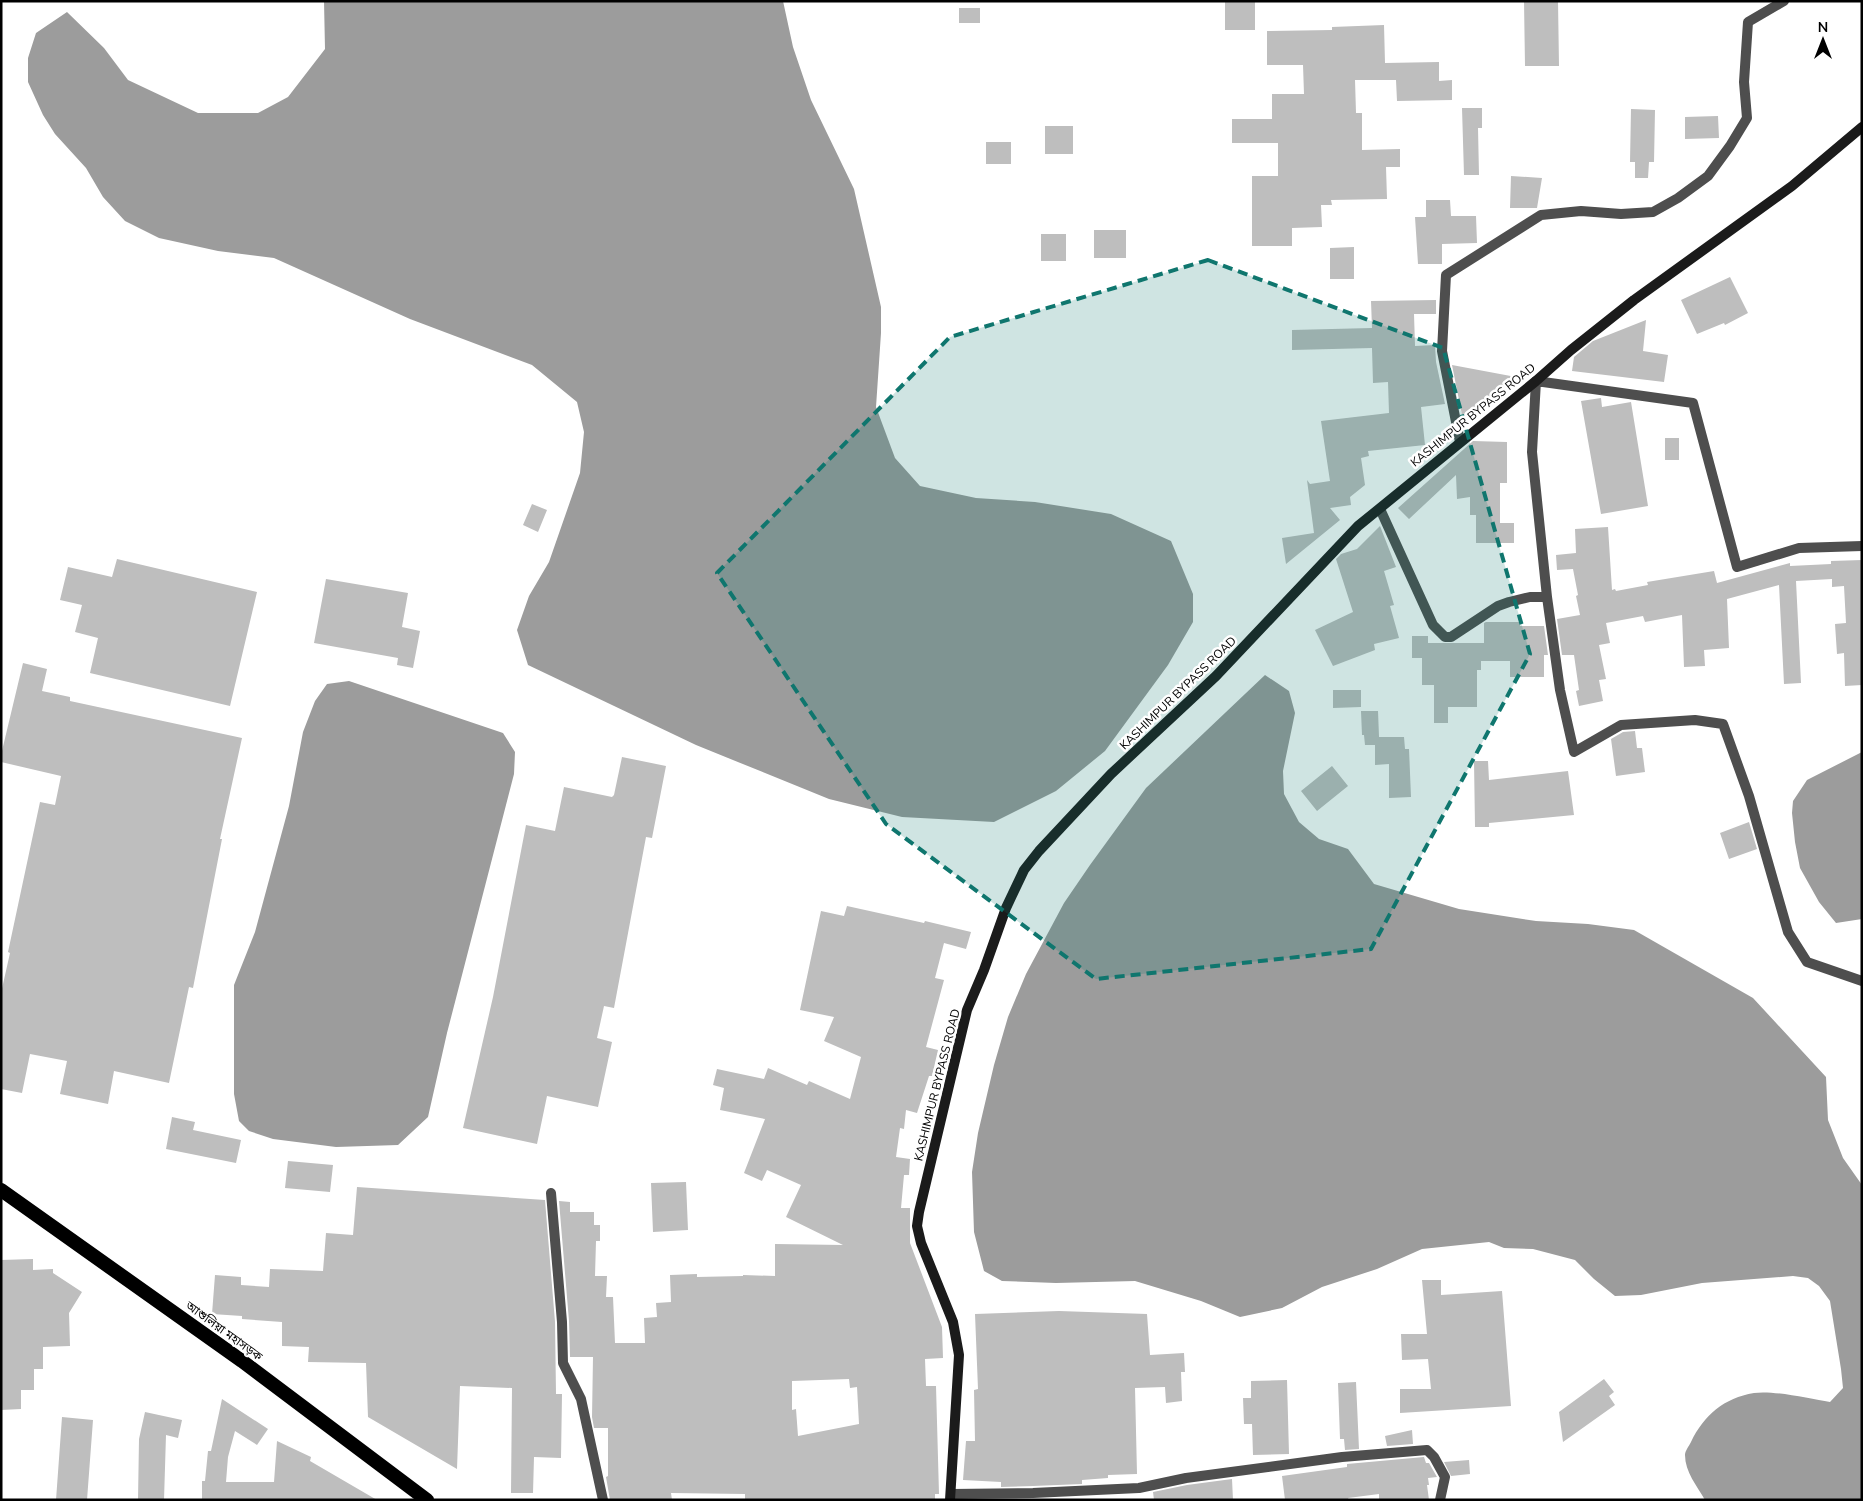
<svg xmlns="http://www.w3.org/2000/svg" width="1863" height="1501" font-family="'Nunito Sans','Noto Sans Bengali',sans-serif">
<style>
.water{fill:#9c9c9c}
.building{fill:#bebebe;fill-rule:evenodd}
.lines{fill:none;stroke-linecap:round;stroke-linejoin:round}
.minor{stroke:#4e4e4e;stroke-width:10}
.secondary{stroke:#1b1b1b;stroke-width:10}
.trunk{stroke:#000;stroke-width:14}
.marked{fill:#0f766e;fill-opacity:0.2;stroke:#0f766e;stroke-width:4;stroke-dasharray:10 6;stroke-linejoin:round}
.labels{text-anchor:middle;stroke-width:5;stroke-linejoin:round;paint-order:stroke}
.street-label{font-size:12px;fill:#000;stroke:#fff}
</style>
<rect width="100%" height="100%" fill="#fff"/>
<path class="water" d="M324,1h459l10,46 18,53 43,89 27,118v26l-5,74 19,51 25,28 56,12 59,4 76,12 60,27 22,53v28l-25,43 -63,86 -49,40 -62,31 -92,-5 -73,-18 -133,-54 -168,-80 -11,-35 12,-34 20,-34 31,-89 4,-41 -7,-30 -45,-37 -122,-46 -136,-61 -56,-7 -59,-13 -34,-17 -22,-24 -17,-29 -31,-34 -12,-19 -15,-33v-24l8,-25 31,-21 37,36 24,32 70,33h60l30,-16 37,-48z
M1265,675l24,16 6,22 -12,58 1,23 15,28 20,17 29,10 26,35 85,25 77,12 52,3 46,6 119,68 73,79 2,43 15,38 19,27v315h-157c-8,-14 -20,-28 -20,-45 0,-4 4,-9 6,-13 13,-27 33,-44 63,-49 19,-3 56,6 76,9l13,-14 -2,-19 -11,-68 -11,-15 -11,-8 -15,-2 -91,7 -61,12 -26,1 -21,-17 -19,-19 -42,-11 -29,-1 -15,-6 -67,7 -45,20 -55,18 -40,21 -42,9 -39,-16 -66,-20 -79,2 -54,-2 -18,-10 -10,-39 -2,-60 6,-39 16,-68 14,-48 18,-43 38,-71 26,-38 56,-77z
M349,681l154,52 12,19 -1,22 -67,259 -19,84 -30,28 -62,2 -63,-8 -24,-8 -10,-10 -5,-27v-109l21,-53 34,-126 14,-74 12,-31 12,-17z
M1862,752v167l-26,4 -17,-21 -19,-34 -5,-26 -3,-29 1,-12 14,-21z"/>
<path class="building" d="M1225,1h30v29h-30z
M1524,1h34l1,65h-34z
M959,8h21v15h-21z
M1384,25l1,38 54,-1v19l13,-1v20l-55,1 -1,-21h-41l1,33h6v37l38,-1v18h-14l1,32 -56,1 1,5h-11l1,22 -30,1v18h-40v-70h26v-33h-46v-24h40v-25h32l-1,-29h-36v-34l65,-1v-3z
M1462,108h20v20h-4l1,47h-15z
M1631,109l24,1 -1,52h-5l-1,16h-13v-16h-5z
M1718,116l1,22 -34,1v-22z
M1045,126h28v28h-28z
M986,142h25v22h-25z
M1511,176l31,2 -5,30h-27z
M1426,200h24l1,16h25l1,27 -35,1v20h-24l-3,-47h11z
M1094,230h32v28h-32z
M1041,234h25v27h-25z
M1354,247v32h-24v-31z
M1730,277l18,36 -23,12 -1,-2 -27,11 -16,-34z
M1436,300v14h-22l1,32 20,-1 1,17 9,42 -24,3 4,38 -57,6 1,5 -8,2 4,27 -15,12 1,8 -21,3 10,12 -54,44 -4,-26 32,-5 -7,-53 3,4 20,-3 -9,-60 68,-8 -1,-31 -15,1 -1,-35 -80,2v-20l80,-2 -1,-27z
M1646,320l-3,31 25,4 -4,27 -92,-11 2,-14 19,-16z
M1452,365l64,12 -42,36 -12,2z
M1601,398l1,9 29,-5 17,104 -47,8 -20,-113z
M1665,438h14v22h-14z
M1473,441l34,1v41h-7v40h14v20h-38v-28h-6v-18l-13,2 -1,-24 -47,44 -11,-11z
M532,504l15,6 -9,22 -15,-7z
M1380,526l16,41 -12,4 10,34 -4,1 9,32 -25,6 1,6 -42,16 -18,-36 38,-18 -17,-53 5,-5 16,-5z
M1608,527l4,63 3,-1 1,2 32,-6 -1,-3 67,-11 3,12 73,-20v3l41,-2v-3l31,-1v125l-17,1 -1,-33 -7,1 -2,-30 11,-1 -2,-37 -12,1v-8l-36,2 5,102 -17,1 -5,-99 -52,14 2,49 -25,2 1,16 -21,1 -2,-52 -37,7 -2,-6 -37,7 4,20 -11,2 7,34 -7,1 4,21 -24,5 -3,-15 3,-1 -5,-35h-12l-5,-36 23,-4 -4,-19 2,-1 -5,-26 -16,1 -1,-15 20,-2 -1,-24z
M117,559l140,33 -27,114 -140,-33 8,-35 -23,-6 7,-27 -22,-5 8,-33 44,10z
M326,579l82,14 -6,34 18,4 -7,37 -16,-3 1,-7 -84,-15z
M1486,622h34v4h24l4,29h-4v22h-34v-16h-29v9h-4v37h-29v16h-14v-38h-12v-27h-10v-22h16v7h56v-20z
M23,663l24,6 -5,22 28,6v4l172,37 -22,101h2l-29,149 -4,-1 -20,96 -55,-12 -6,33 -48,-10 7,-33 -37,-7 -8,39 -21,-4v-96l9,-40 -2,-1 32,-150 15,3 6,-29 -60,-14v-7z
M1333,690h28v17l-28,1z
M1361,711h17l1,26h25l1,12h4l2,48 -22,1v-34l-14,1v-20h-10l-1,-10h-2z
M1635,731l2,17h5l3,24 -29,4 -5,-37 12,-7z
M622,757l44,9 -14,72 -6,-1 -32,171 -10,-2 -7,32 15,4 -14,65 -51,-11 -10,48 -74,-16 30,-131 33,-172 29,6 9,-44 48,10 2,-2z
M1474,761h14l1,19 79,-9 6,44 -85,8v4h-14z
M1332,766l16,20 -31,25 -16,-20z
M1749,822l8,27 -28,10 -9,-26z
M847,906l77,17 1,-2 46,11 -5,17 -22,-6 -9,35 9,2 -18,67 12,3 -6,26h-3l-12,37 -11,-3 -2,19 -4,-1 -4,29 14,2 -1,16h-5l-3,33h9v35l32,84 1,31 -18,1 1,27h10l3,108h-4v6h-190v-6l-74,-1 1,7h-62l-4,-23 2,-1v-48h-14l-2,-11 1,-60h-23l-1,-36 -10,-120 11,1v10h24v13h6v16h-4l-1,35h12l-1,21h7l2,46h30l-1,-25 13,-1 -1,-14 15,-1 -1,-27 27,-1v3l46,-1v-1l32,1v-32l68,1 -57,-28 15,-32 -34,-15 -5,11 -18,-8 21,-54 -45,-9 4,-22 -11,-3 4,-16 47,10 4,-11 39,17 2,-4 41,18 11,-42 -37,-16 10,-24 -34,-7 21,-99 23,5zM849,1379l1,9 7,-1 2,37 -61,12 -2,-27 -4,1v-29z
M172,1117l23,5 -2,8 48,10 -5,23 -70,-14z
M288,1161l45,4 -3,27 -45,-4z
M686,1182l2,48 -35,2 -2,-49z
M357,1187l188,13 10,122 1,72h6l-1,64 -27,-1 -1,36h-22l1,-105 -52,-2 -3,83 -89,-52 -2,-54 -58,-1 1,-15 -27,-1v-24l-40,-3v-3l-30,-2 3,-39 26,2v8l28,2 1,-18 53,2 3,-38 27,2z
M33,1259v11l20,-1v4l29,19 -13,21 1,33 -27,1v22h-9v21h-13v19l-20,1v-150z
M1422,1280h19v15l61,-4 9,115 -111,7v-24h31l-3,-30 -26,1 -1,-26h26z
M1059,1311l88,3 3,41 34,-2 1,19h-4l1,29 -16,2 -1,-16 -30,1 2,86 -29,1v3l-26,2v4l-49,2 -32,1v-5l-38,-2 3,-39h9l-1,-51 4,-1 -3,-75z
M1604,1379l10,13 -5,4 6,9 -52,37 -4,-30z
M1287,1380l2,74 -36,1 -1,-31h-8l-1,-26h8v-17z
M1356,1382l3,67 -14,1 -1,-11h-4l-2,-56z
M222,1399l46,30 -11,16 -22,-14 -7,26 -2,25h48l3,-41 34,16 -1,4 67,39h-175v-19h3l3,-30h3z
M145,1412l37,8 -4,18 -12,-3 -2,65h-26l1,-61z
M62,1417l31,3 -6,80h-31z
M1412,1430l1,14 -26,2 -2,-10z
M1424,1457l2,6h3l8,14 -9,1 1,7h-2l2,15h-50v-6l-31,4 1,2h-64l-3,-24 65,-9v-3z
M1469,1460l1,14 -19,2 -7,-14z
M1232,1479l1,21h-79l-1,-8 34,-7z"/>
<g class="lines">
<path class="minor" d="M1460,442l-18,-91 4,-76 95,-60 40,-4 40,3 32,-2 25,-14 30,-22 22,-30 17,-28 -3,-36 4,-60 36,-21
M1380,509l53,116 12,12h6l47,-31 11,-4 21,-5h17
M1862,546l-63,2 -62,19 -44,-164 -157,-22 -4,71 15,145 13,93 14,62 47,-27 74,-5 28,4 26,72 39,136 19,30 55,19
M551,1193l11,129 1,41 18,36 22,101
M951,1494l82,-1 106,-5 47,-10 156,-21 85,-7 7,7 11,20 -5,23"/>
<path class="secondary" d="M950,1500l9,-145 -6,-33 -32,-79 -4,-17 2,-14 48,-202 17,-40 22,-62 18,-38 15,-19 72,-77 105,-98 142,-150 178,-145 35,-31 63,-50 158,-114 70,-59"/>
<path class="trunk" d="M1,1190l241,171 185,139"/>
</g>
<path class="marked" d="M1208,260l235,88 87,306 -159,295 -275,30 -210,-155 -169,-251 233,-236z"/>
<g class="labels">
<g class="street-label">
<text transform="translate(1473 415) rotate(-39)" y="4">KASHIMPUR BYPASS ROAD</text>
<text transform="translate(1178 693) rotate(-44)" y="4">KASHIMPUR BYPASS ROAD</text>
<text transform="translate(937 1085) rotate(-76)" y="4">KASHIMPUR BYPASS ROAD</text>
<text transform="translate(224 1331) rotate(36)" y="4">আশুলিয়া মহাসড়ক</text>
</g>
</g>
<rect width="1863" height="1501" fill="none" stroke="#000000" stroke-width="5"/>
<g transform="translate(1823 40)" stroke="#ffffff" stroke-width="4" paint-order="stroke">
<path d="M0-4L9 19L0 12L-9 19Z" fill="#000000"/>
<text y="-8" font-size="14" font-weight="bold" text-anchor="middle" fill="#000000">N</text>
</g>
</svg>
